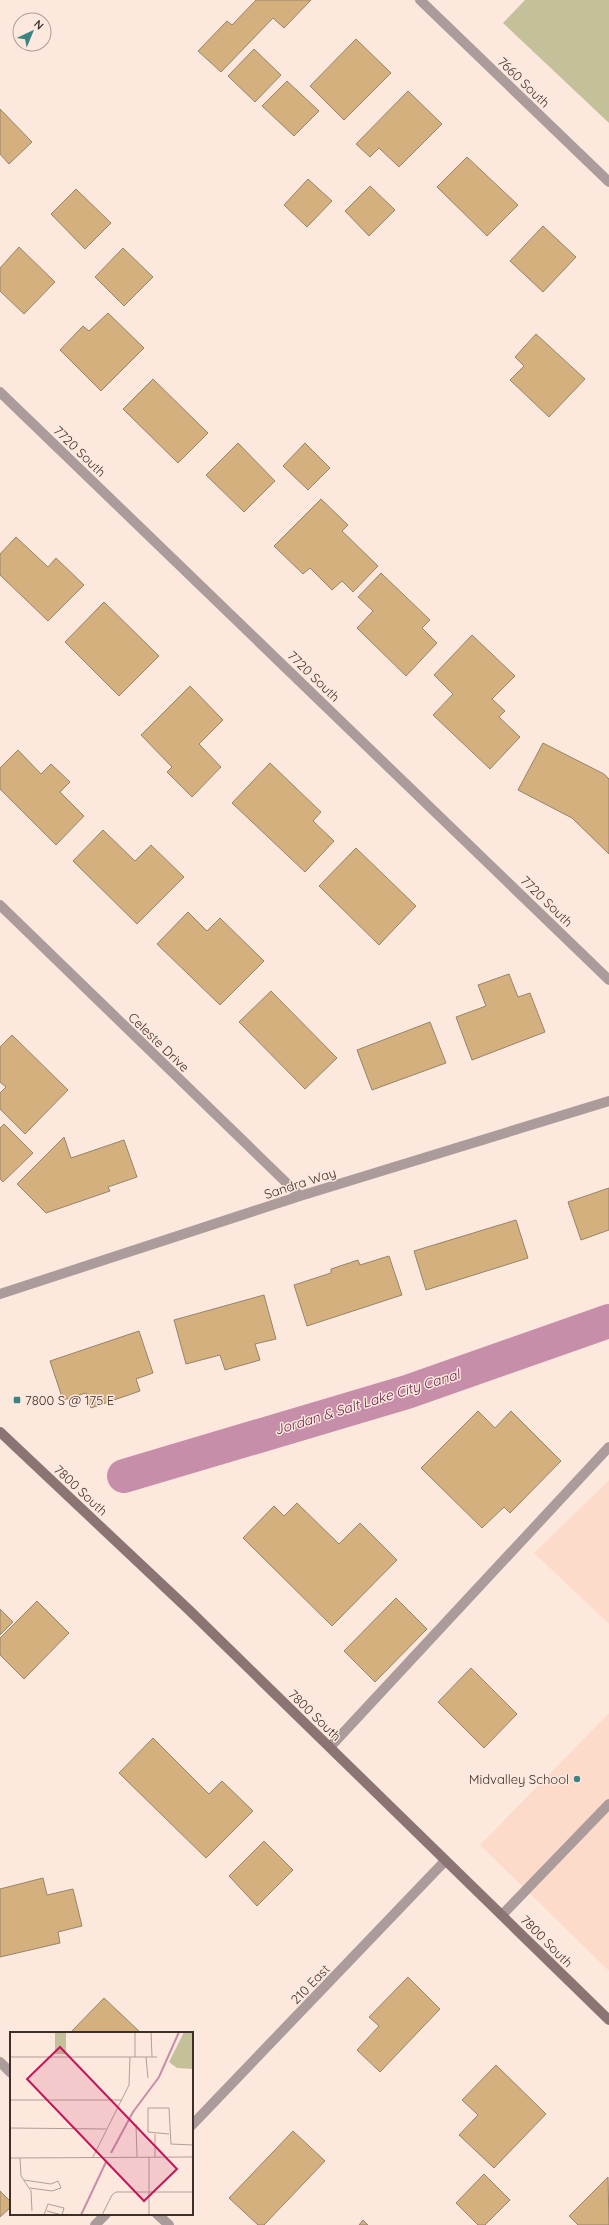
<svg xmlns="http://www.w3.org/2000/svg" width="609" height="2225" font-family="Quicksand,sans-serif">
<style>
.built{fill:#fddbcb}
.green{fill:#c4c19a}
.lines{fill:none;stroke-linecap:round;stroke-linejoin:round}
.canal{stroke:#c78ea9;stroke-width:34}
.building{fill:#d3b07e;stroke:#97846a}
.service{stroke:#ac9b9b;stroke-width:10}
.minor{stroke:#ac9b9b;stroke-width:10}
.secondary{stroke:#8c7474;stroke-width:10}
.poi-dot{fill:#3c8481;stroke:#fde8de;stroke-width:1.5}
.labels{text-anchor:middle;stroke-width:3;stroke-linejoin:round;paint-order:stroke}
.street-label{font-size:13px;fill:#3c2f29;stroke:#fde8de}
.poi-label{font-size:13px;fill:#3c2f29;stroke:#fde8de;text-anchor:start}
.water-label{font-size:14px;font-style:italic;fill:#69244a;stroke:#fde8de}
.inset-river{fill:none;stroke:#c78ea9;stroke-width:2}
.inset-road{fill:none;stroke:#b09e96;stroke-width:1}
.view{fill:#c2185b;fill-opacity:0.15;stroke:#c2185b;stroke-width:2}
.inset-edge{fill:none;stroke:#3c2f29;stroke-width:2}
</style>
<rect width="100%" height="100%" fill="#fde8de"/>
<path class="built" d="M609,1480v144l-75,-71z
M609,1713v258l-129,-126z"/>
<path class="green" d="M525,0h84v123l-106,-100z"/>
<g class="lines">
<path class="canal" d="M124,1476l283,-84 202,-71"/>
</g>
<path class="building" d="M256,0h55l-27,28 -11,-10 -52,54 -23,-21 29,-30 5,4z
M356,39l35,34 -47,47 -34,-34z
M254,49l27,26 -26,27 -27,-26z
M287,81l32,30 -25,25 -32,-30z
M408,91l34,33 -43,43 -20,-19 -9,9 -14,-13z
M0,109l32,33 -23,22 -9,-10z
M467,157l51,48 -31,31 -50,-49z
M308,179l24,22 -25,26 -23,-22z
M370,186l25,24 -26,26 -24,-25z
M76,189l35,34 -26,26 -34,-35z
M543,226l33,31 -33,35 -33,-31z
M19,247l36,35 -31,32 -24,-23v-23z
M123,248l30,29 -29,29 -29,-29z
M108,313l36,35 -43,43 -41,-41 23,-24 6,5z
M536,334l49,45 -36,38 -39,-37 14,-14 -9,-9z
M153,379l55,54 -30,30 -55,-54z
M238,443l37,38 -31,31 -38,-37z
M305,443l25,25 -22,22 -25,-24z
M321,499l27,26 -6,6 36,35 -25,26 -11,-11 -10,9 -22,-22 -7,6 -29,-28z
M16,537l32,30 8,-9 28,27 -36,36 -48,-46v-21z
M381,573l49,47 -8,8 15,15 -31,33 -49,-48 16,-17 -15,-14z
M104,602l55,54 -40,40 -54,-54z
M472,635l43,41 -23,23 13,12 -6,6 21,20 -30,32 -57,-54 20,-21 -19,-19z
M190,686l33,34 -24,24 22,23 -29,30 -25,-25 5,-5 -31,-32z
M543,743l61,31 5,5v75l-37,-36 -54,-28z
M18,750l23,24 10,-10 19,18 -10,10 24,24 -28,29 -56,-56v-21z
M270,763l51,49 -8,9 21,20 -29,31 -73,-69z
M103,830l32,31 16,-16 33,32 -47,47 -64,-63z
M356,848l60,58 -37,39 -60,-59z
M188,912l19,19 13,-13 44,43 -44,44 -63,-61z
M509,974l9,23 12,-4 15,39 -73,28 -16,-43 30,-11 -8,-21z
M271,991l66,67 -32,31 -66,-67z
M430,1022l16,41 -74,27 -15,-40z
M12,1035l56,55 -43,44 -25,-25v-16l6,-6 -6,-5v-35z
M4,1124l29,29 -30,29 -3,-3v-51z
M64,1137l7,21 53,-18 13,37 -29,10 2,4 -64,22 -29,-29z
M609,1188v42l-28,10 -13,-38z
M516,1220l12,38 -102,32 -12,-39z
M389,1256l13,39 -95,31 -13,-41 37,-12v-4l27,-9 2,5z
M264,1295l12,44 -21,5 5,16 -35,10 -5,-15 -34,9 -12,-44z
M139,1331l14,42 -17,6 4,12 -49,17 -5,-15 -23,7 -13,-39z
M478,1411l17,17 16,-17 50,50 -51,52 -6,-6 -22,21 -61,-60z
M297,1503l42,41 21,-21 37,37 -65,66 -89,-88 31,-32 10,10z
M396,1598l31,31 -52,53 -31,-31z
M37,1601l32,32 -45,46 -24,-24v-17z
M0,1609l13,13 -13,13z
M471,1668l46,46 -33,34 -46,-46z
M153,1738l56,56 13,-13 31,30 -47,47 -87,-85z
M264,1841l29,29 -36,36 -28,-30z
M43,1878l4,17 26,-6 9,37 -24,6 2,11 -60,14v-68z
M408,1977l32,32 -60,63 -23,-22 22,-24 -10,-9z
M104,1998l37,35h-71z
M496,2065l50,49 -52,54 -35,-33 19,-20 -16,-15z
M293,2131l32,30 -61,64h-6l-29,-27z
M484,2174l26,26 -25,25h-7l-22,-22z
M608,2177l1,48h-31l-9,-9z
M0,2191l11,11v5l-11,10z
M363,2220l5,5h-9z"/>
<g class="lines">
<path class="service" d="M330,1747l279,-300
M502,1915l107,-111"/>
<path class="minor" d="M420,0l189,182
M0,392l609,588
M0,905l300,291
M0,1294l300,-98 309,-95
M0,2062l11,11
M192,2125l253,-264
M157,2214l12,11
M95,2225l11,-11"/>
<path class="secondary" d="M0,1432l188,177 421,411"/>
</g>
<g class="poi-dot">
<rect x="13" y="1396" width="8" height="8" rx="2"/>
<circle cx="577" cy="1779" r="4"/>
</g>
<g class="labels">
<g class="street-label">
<text transform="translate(524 82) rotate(44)" y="5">7660 South</text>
<text transform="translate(80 451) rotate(44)" y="5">7720 South</text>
<text transform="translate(314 676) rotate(44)" y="5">7720 South</text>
<text transform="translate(547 901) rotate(44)" y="5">7720 South</text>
<text transform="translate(159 1042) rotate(44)" y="5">Celeste Drive</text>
<text transform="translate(300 1183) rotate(-18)" y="5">Sandra Way</text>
<text transform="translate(81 1490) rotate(43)" y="5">7800 South</text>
<text transform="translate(315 1715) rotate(44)" y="5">7800 South</text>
<text transform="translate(547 1941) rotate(45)" y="5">7800 South</text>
<text transform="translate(310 1984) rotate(-46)" y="5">210 East</text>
</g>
<g class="poi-label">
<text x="25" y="1405">7800 S @ 175 E</text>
<text x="569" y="1784" text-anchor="end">Midvalley School</text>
</g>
<g class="water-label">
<text transform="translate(367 1402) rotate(-17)" y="5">Jordan &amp; Salt Lake City Canal</text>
</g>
</g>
<g transform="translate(10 2032)">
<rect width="183" height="183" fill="#fde8de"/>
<path d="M45,0h11v22h-11zM174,0h9v37l-16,-1 -8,-6z" fill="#c4c19a"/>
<path class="inset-river" d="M101,121l22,-41 26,-35 20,-45M71,183l25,-53"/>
<path class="inset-road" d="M125,0v25M141,0l1,25M0,25h147M136,25l2,21M0,68h112M126,92l1,33M0,96l96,1M159,102l-21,-2v-24h21l2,36 22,1M83,125l36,-72 1,-28M139,125v58M145,125v-23M0,126l183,-1M10,126l1,18 10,15 1,20M14,148l27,4 7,-3 3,7 -9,3 -22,-3M34,183l4,-11 16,4 -2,7 -15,-4M92,183l10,-20 4,-3h77"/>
<path class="view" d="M50,15l117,122 -33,32 -117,-122z"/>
<rect width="183" height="183" class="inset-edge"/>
</g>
<g transform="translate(32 32) rotate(44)"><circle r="19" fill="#fde8de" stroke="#b09e96"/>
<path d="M0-3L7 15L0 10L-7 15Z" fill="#3c8481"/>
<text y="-6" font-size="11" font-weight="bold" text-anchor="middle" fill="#3c2f29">N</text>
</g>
</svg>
